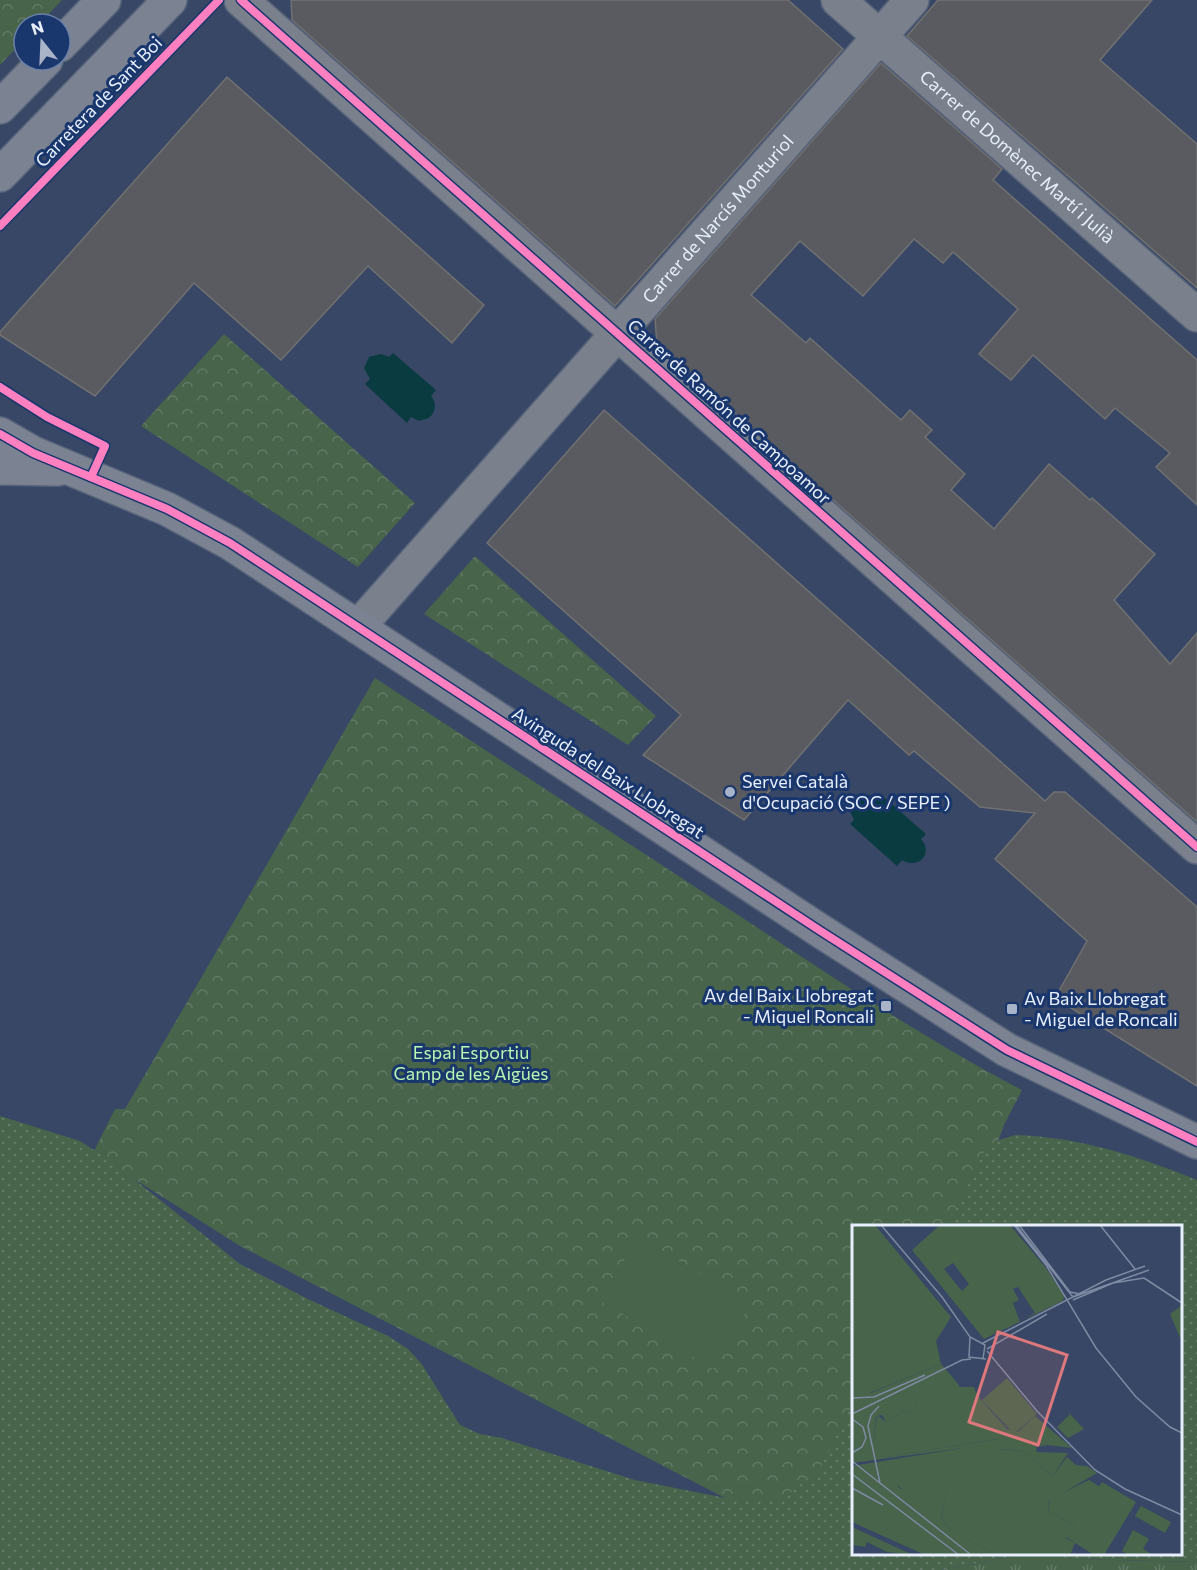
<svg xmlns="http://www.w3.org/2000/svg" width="1197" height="1570" font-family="Commissioner,sans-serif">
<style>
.grass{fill:url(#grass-tufts)}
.forest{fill:url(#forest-crowns)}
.garden{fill:url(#garden-dots)}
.pitch{fill:#48644b}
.water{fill:#093b41}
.building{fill:#595b60;stroke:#727171;stroke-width:1.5}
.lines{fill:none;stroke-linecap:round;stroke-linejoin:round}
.street-casing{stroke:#57637a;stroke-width:36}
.secondary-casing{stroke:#57637a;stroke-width:36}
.street{stroke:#7a818c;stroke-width:33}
.secondary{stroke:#7b8393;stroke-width:33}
.cycleway-casing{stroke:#19366d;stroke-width:11}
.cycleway{stroke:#ff80c0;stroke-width:8}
.poi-dot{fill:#a9b4c8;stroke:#19366d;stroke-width:2}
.labels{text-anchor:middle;stroke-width:6;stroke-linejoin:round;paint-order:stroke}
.street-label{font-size:18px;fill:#e7effd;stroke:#19366d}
.poi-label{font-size:18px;fill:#e7effd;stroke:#19366d;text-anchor:start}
.park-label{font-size:18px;fill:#b8f8af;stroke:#19366d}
.inset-road{fill:none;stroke:#7d8aa2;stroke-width:1.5}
.view{fill:#dd787d;fill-opacity:0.15;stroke:#dd787d;stroke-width:3}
.inset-edge{fill:none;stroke:#e7effd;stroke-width:3}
</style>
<defs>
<pattern id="grass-tufts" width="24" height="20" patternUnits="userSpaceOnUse" patternTransform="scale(1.5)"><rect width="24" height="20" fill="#48644b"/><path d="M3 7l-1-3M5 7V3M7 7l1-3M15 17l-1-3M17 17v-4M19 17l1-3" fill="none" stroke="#627a66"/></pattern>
<pattern id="forest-crowns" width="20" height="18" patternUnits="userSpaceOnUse" patternTransform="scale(1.5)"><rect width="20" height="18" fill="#48644b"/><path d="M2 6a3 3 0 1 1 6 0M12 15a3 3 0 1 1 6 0" fill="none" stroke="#627a66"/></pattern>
<pattern id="garden-dots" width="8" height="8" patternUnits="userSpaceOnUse" patternTransform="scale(1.5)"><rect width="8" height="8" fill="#48644b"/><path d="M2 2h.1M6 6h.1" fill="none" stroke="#627a66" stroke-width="1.8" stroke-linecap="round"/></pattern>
</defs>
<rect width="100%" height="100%" fill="#374765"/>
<path class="grass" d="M1025,1554h26l22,5 124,3v8h-256z"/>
<path class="forest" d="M0,0h62l-23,24h-15v16l-24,25z
M224,334l191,169 -57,64 -217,-141z
M475,556l181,160 -28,29 -204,-131z
M375,678c119,78 238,155 357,233 95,62 190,127 290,179l-17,33 -19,49 -31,54h-101l-1,204 -76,95 -537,-279 -147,-93 22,-44h10z"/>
<path class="garden" d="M0,1116l80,25 34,22 126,101 68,35 82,38 18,12 13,14 39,62 20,9 22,4 133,42 106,21h22l22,-4 34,-27 34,-67 1,151h171l-84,16h-941z
M1015,1135c64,2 123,21 182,45v382l-124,-3 -32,-5h139v-328h-234l26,-49 8,-20 16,-16z"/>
<path class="pitch" d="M638,1237l112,67 -37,65 -112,-68z"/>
<path class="water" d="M393,353l43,37 -5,6c6,7 5,16 -2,22l-10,3 -8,-4 -4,6 -42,-39 5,-5 -6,-11 5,-11 12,-3 8,3z
M879,793l47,41 -5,5c13,15 -3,31 -19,21l-5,6 -47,-42 4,-4 -5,-11c2,-14 14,-19 26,-11z"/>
<path class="building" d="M291,0h497l55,49 -228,257 -323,-286z
M938,0h214l-52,60 97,84v144l-290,-252z
M881,63l121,106 -9,11 204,180v145l-41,-38 14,-14 -55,-45 -10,11 -72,-64 -22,25 -32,-26 39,-45 -65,-57 -10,11 -29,-24 -51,57 -63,-55 -49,54 55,48 4,-5 91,82 9,-10 22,20 -7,7 40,37 -14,16 43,39 55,-65 41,36 2,-2 63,56 -41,46 56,64 27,-31v189l-540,-478 -2,-25z
M227,77l257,228 -32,38 -84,-77 -87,94 -87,-77 -99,113 -95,-61v-3z
M604,410l441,391 9,-9h11l132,115v179l-142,-88 32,-57 -92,-82 40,-46 -55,-6 -66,-56 -5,4 -61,-55 -104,120 -101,-65 38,-40 -194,-172z"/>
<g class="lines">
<g class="street-casing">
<g id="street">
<path d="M241,0l956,847"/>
<path id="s1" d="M838,0l359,315"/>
<path id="s2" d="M358,627l554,-627"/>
</g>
</g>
<g class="secondary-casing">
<path id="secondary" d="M60,45l44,-45
M0,107l46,-47
M0,175l170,-175
M0,434l33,19 134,56 63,34 589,387 188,120 190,92
M0,468l58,1"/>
</g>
<use href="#street" class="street"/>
<use href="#secondary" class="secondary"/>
<g class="cycleway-casing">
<path id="cycleway" d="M241,0l956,847
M0,226l219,-226
M0,387l47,30 58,29 -14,31
M0,434l33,19 134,56 63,34 589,387 188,120 190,92"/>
</g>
<use href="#cycleway" class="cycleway"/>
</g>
<g class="poi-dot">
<circle cx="730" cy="792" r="6"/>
<rect x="880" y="1000" width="12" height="12" rx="3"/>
<rect x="1006" y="1003" width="12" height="12" rx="3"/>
</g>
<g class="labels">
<g class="street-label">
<text transform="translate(99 102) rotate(-46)" y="6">Carretera de Sant Boi</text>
<text dy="6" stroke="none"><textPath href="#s1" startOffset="238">Carrer de Domènec Martí i Julià</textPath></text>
<text dy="6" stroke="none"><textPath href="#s2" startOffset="544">Carrer de Narcís Monturiol</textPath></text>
<text transform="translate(729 412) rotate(42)" y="6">Carrer de Ramón de Campoamor</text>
<text transform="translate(608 773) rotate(33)" y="6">Avinguda del Baix Llobregat</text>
</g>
<g class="poi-label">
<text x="742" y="788">Servei Català<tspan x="742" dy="21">d'Ocupació (SOC / SEPE )</tspan></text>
<text x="874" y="1002" text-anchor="end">Av del Baix Llobregat<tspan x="874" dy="21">- Miquel Roncali</tspan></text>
<text x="1024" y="1005">Av Baix Llobregat<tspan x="1024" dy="21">- Miguel de Roncali</tspan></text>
</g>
<g class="park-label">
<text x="471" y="1059">Espai Esportiu<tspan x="471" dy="21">Camp de les Aigües</tspan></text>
</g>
</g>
<g transform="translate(852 1225)">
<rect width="330" height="330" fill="#374765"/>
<path d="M89,139l14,16 -38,23 -6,10 -6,-3 -19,12 -4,-7 -6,1 -2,22 13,19 110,-18 29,1 22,6h-11l-1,6 32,1 -16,24 -27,-25 -20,-3 -124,16 18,23 25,6 22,-3 -5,26 9,13 47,25h-72l-73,-33v-56l111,-18 -111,15v-71l19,1zM237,255l11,7 -25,39 -27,-15 2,-12zM0,302l61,28 -26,-3 -20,-10 -2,5 -13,-2zM213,313l10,5 -5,12h-40z" fill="#48644b"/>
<path d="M88,0h70l36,43 18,27 -1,6 -79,38 -72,-89zM101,38l16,21 -7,7 -18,-22zM166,62l17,26 -15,9 -7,-19 6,-3 -6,-11zM330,80v35h-1l-11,-26zM155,153l30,36 -23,20 -32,-34zM218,189l14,15 -16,9 -11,-11z" fill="#48644b" fill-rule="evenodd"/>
<path d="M0,0h23l76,92 -15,24 5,23 -74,30 -15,-2zM103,155l5,7h14l3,8 30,34 11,3 17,-16 37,32 -75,-9 -110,18 -7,-4 -6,-15 3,-23 9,7 19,-12 6,3 7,-12zM151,224l22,3 27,25 15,-20 9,8 11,1 10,7 -48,28 -1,10 27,15 -8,12 -37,17h-33l-46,-24 -10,-14 5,-26 -16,4 -24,-4 -12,-7 -13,-16 2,-6z" fill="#48644b"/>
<path d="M250,257l34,20 -32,53h-10l-27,-17zM289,281l30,16 -6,11 -30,-17zM281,305l16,9 -6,10 10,6h-24l-7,-4z" fill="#48644b"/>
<path class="inset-road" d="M29,0l61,72 28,40 15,8 -2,14M162,0l32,40 50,83 40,49 34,30 12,6M164,0l57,72 76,-27M167,0l51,67 10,2M248,0l35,44M292,53l38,25M221,75l40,-17 31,-5M118,112l-1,20 17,2M131,118l123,-63 39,-14M135,124l60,-35M135,126l50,60 58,59 30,19 57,26M0,173l22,-1 51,-22M27,181l-8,9 -3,11 12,57M0,189l110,-54 9,-1M0,194l11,8 3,11 -4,9 -10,6M0,236l118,93M0,249l107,81M0,263l31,17"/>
<path class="view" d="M146,107l69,23 -29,90 -69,-23z"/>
<rect width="330" height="330" class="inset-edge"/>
</g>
<g transform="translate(42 42) rotate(342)"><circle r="28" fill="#19366d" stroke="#6b80a7" stroke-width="1.5"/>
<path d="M0-4.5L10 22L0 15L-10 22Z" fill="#a9b4c8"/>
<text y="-9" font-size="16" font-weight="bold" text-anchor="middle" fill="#e7effd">N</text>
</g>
</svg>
